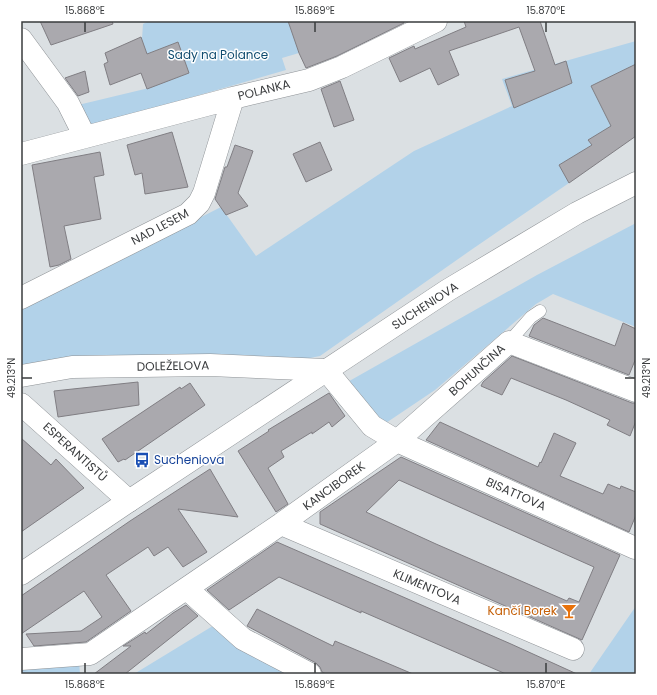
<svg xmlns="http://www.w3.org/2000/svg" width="657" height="695" font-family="Poppins,sans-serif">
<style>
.green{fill:#b2d2e9}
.building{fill:#aaa9ae;stroke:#807e83;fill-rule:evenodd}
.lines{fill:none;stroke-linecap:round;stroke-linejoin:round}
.service-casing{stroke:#8e9296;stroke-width:13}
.minor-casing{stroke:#8e9296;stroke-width:23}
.primary-casing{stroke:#8e9296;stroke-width:23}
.service{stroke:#fff;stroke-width:12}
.minor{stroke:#fff;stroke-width:22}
.primary{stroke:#fff;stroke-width:22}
.ticks{fill:none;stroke:#3a3c3e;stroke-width:1.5}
.labels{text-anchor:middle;stroke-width:3;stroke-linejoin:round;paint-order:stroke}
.park-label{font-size:12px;fill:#104c6f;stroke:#fff}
.street-label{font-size:12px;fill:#3a3c3e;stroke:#fff}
.transit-label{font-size:12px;fill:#164399;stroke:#fff;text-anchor:start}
.food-label{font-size:12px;fill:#c56008;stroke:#fff;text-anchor:end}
.neatline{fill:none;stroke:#3a3c3e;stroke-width:1.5}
.ticks-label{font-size:10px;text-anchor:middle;fill:#3a3c3e}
</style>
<rect width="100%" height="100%" fill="#dbe0e3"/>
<path class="green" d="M149,21h139l11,32 -17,5 4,12 -198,57 -10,-22 71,-17 40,-15 -11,-31 -31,12 -5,-15 1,-15z
M636,41v76l-47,23 3,5 -32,20 9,18 -98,67 -151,106 -20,4 -279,9v-60l200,-102 35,49 158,-105 98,-45 -10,-27z
M636,223v104l-83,-33 -17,10 -101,86 -61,41 -30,-47 193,-109z
M636,606v68h-47z
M216,624l73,50h-155z
M79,662l1,12h-59v-11z"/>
<path class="building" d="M40,21h72l1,3 -62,21z
M288,21h115l1,2 -67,33 -31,12 -7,-15z
M464,21h76l15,44 11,-4 6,22 -58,25 -9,-28 30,-9 -16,-44 -70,24 10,24 -21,10 -8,-17 -30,14 -11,-24 25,-12 1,3 51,-22z
M141,37l6,17 31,-12 11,31 -42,16 -6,-16 -31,12 -6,-21 4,-2 -3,-9z
M636,64v72l-67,47 -10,-18 33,-20 -4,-5 23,-14 -20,-40z
M85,71l4,21 -11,4 -13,-18z
M340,81l14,39 -20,7 -13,-38z
M172,132l16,55 -43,7 -3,-21 -7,2 -8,-30z
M320,142l12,28 -26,12 -13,-28z
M235,145l18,6 -15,42 10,13 -22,9 -11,-16 10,-32h2z
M100,152l4,23 -10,2 7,42 -37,7 7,33 -12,6 -9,2 -18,-102z
M543,318l72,28 8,-23 13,6v29l-7,17 -100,-39 5,-11z
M512,356l120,47h4v18l-6,15 -23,-11 3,-5 -44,-20 -55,-22 -9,17 -21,-9 2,-4z
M138,382l1,23 -81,12 -4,-26z
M190,383l15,22 -80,55 -1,-1 -6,3 -16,-23 78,-52 1,2z
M329,393l16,23 -13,11 -3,-5 -17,12v-2l-31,19 3,6 -16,11 20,36 -12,8 -38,-61 31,-20 -1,-1z
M440,422l98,45 2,-5 1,1 13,-30 22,10 -16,33 43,18 5,-10 12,5 1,-3 15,6v23l-7,17 -203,-92z
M21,438l30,27 5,-6 28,29 -63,44z
M401,457l219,98 -38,85 -262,-116v-12zM399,480l195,87 -15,35 -10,-4 -2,3 -131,-57 -70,-32z
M210,469l28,48 -60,-8 29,43 -24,15 -15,-20 -14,9 -6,-9 -42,28 25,36 -45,31 -52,4 -8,-12 55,-3 21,-14 -18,-26 -63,43v-38l109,-75z
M277,542l234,102 66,30h-71l-145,-63v2l-82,-36 -50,33 -22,-20z
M186,605l12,11 -73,58h-31l37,-28h-8l22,-14 1,2 27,-21z
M257,609l76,37 2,-5 78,33h-87l-4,-2 -2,-5 -4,-4 -69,-37z"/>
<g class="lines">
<g class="service-casing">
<path id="service" d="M509,342l22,-25 9,-6"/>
</g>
<g class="minor-casing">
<path id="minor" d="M21,39l47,64 17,34
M21,154l212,-56 76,-18 33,-13 94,-46
M21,298l167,-84 11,-11 5,-10 29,-95
M326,370l46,56 25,15 238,107
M21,376l51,-9 138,-2 116,5
M21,404l108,97
M281,524l292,125
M187,589l56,50 67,35
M21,659l69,-5 191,-130 116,-83 112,-99 127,49"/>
</g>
<g class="primary-casing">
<path id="primary" d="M21,574l108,-73 319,-211 129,-77 59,-30"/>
</g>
<use href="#service" class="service"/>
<use href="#minor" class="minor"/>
<use href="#primary" class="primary"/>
</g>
<path class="ticks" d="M85,22v10M315,22v10M546,22v10M22,378h10M625,378h10M85,663v10M315,663v10M546,663v10"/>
<defs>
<g id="bus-bare" transform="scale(1.2)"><path d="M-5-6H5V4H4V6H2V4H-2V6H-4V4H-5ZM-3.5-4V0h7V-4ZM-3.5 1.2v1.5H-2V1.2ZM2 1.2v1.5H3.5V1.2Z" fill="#1a4fb4" stroke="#fff" stroke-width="2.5" paint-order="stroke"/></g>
<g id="bar-bare" transform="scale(1.2)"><path d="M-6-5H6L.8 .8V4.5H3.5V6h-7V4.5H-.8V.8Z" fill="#e8710a" stroke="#fff" stroke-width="2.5" paint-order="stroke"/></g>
</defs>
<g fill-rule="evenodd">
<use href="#bus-bare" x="142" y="460"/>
<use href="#bar-bare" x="569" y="611"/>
</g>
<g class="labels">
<g class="park-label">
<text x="218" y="59">Sady na Polance</text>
</g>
<g class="street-label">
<text transform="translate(264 90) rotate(-14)" y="4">POLANKA</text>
<text transform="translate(160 227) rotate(-28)" y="4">NAD LESEM</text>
<text transform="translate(425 306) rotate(-33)" y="4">SUCHENIOVA</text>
<text transform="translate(173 366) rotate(-1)" y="4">DOLEŽELOVA</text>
<text transform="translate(477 370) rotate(-42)" y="4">BOHUNČINA</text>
<text transform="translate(75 452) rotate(42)" y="4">ESPERANTISTŮ</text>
<text transform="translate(334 486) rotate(-36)" y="4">KANCIBOREK</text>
<text transform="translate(516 494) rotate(24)" y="4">BISATTOVA</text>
<text transform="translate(427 587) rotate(23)" y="4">KLIMENTOVA</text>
</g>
<g class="transit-label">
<text x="154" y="464">Sucheniova</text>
</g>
<g class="food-label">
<text x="557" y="615">Kančí Borek</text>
</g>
</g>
<rect width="657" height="695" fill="none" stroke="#ffffff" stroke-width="44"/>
<rect x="22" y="22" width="613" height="651" class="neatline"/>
<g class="ticks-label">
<text x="85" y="14">15.868°E</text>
<text x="315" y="14">15.869°E</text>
<text x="546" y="14">15.870°E</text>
<text transform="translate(11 378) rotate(-90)" y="4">49.213°N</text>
<text transform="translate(646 378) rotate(-90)" y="4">49.213°N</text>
<text x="85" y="688">15.868°E</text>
<text x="315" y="688">15.869°E</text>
<text x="546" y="688">15.870°E</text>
</g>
</svg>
